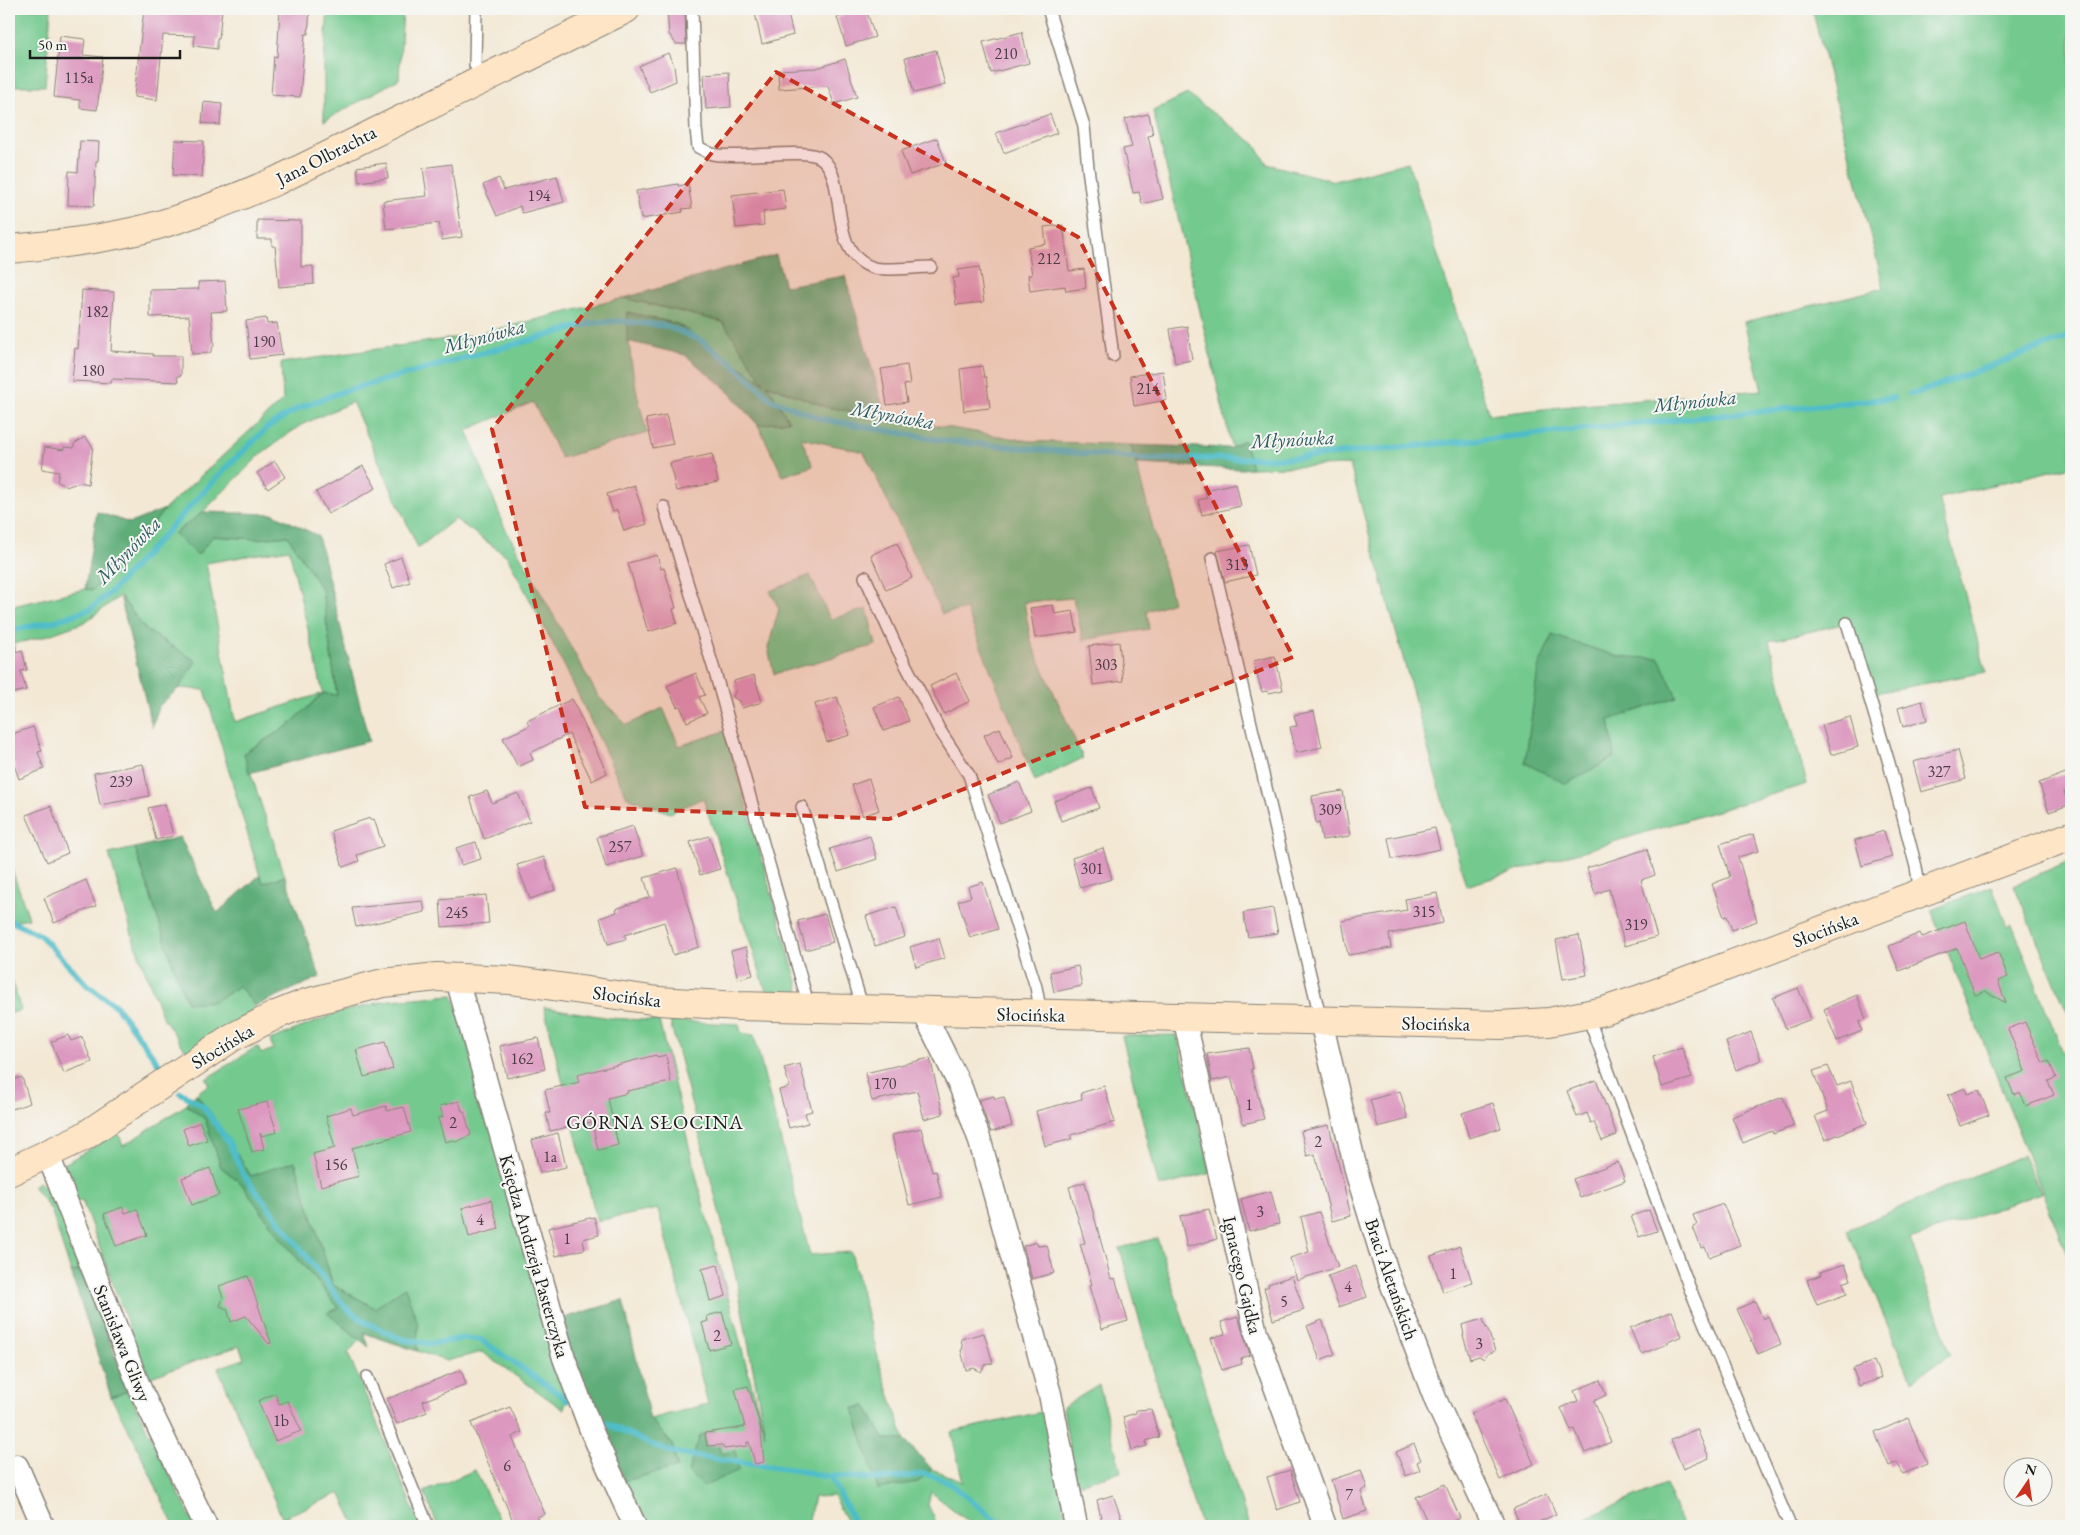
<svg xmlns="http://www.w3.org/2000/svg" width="2080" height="1535" font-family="'EB Garamond',serif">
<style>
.green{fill:#73c98e;stroke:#487255;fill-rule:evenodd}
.forest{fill:#5ead79;stroke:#3d644a}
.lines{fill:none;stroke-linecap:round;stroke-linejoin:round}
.stream{stroke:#50bdc9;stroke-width:6}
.building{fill:#dc98bf}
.lane-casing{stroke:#888278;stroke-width:14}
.street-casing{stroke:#888278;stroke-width:25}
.secondary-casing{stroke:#888278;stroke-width:30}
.lane{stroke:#fff;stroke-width:11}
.street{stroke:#fff;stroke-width:22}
.secondary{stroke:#fde5c5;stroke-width:28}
.marked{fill:#c8321e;fill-opacity:0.2;stroke:#c8321e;stroke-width:4;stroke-dasharray:10 6;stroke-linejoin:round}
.labels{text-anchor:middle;stroke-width:4;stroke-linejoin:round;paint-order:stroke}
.number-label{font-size:16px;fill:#4c3b45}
.street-label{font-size:19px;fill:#1c1c1c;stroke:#f6f6f2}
.water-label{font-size:20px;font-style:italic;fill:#315c61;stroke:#f6f6f2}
.neighbourhood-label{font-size:20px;letter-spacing:1px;fill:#1c1c1c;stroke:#f6f6f2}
</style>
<rect width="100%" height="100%" fill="#f6f6f2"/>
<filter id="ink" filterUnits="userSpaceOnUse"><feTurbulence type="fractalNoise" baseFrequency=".02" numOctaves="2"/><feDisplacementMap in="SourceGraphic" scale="10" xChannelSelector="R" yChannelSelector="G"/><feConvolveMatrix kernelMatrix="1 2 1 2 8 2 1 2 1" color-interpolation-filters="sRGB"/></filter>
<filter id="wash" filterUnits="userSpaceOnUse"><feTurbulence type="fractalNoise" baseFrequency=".0096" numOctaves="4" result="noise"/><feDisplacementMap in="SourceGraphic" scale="20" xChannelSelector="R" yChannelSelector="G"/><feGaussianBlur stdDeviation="1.12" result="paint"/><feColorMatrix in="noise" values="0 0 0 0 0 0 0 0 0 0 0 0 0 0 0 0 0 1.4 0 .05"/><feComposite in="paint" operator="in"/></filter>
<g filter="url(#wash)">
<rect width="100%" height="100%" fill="#f3e8d4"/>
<path class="green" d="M10,9h41l-6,77h-36z
M328,9h75l-4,70 -75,42v-60z
M1812,9h259v457l-132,32 47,174 -111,21 -28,-70 -78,18 38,143 -341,102 -116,-421 -98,3 -8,-27 -12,7 -79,-337 34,-17 68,50 12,20 68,17 73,-19 81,253 82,-9 191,-16 -18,-68 140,-34zM1552,636l67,21 40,2 -51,61z
M624,298l99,24 43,62 60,23 203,34 102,4 42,157 -26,9 2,18 -66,11 -10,-42 -49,4 7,40 52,116 -48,23 -69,-172 -24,5 -78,-162 -63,-14 12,28 -30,10 -25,-51 31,-4 -23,-37 -89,-60 -50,-12c1,42 9,81 20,121l-86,25 -28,-56 -66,28 37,96 94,170 29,29 36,-17 16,38 46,-15 73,254 1,11 -31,1 -65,-199 -33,15 -43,-16 -63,-132 -57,-109 -52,-37 -37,29 -66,-146 -51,23 -38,27 -60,60 -29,22 83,5 31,-3 34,54 15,106 -14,-3 -35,33 -44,27 41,123 -23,7 -57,-193 -26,-2 17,-27 -50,-31 -26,-34 -35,26 -42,15 -34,8v-38l76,-18 8,1 24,-22 48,-59 118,-109 -2,-37 193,-28zM289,549l34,144 -88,29 -29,-159z
M810,575l20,44 37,-10 9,36 -102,29 -6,-26 11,-39 -9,-18z
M135,848l42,129 37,25 25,-16 16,20 -8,9 -59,39 -26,-38 -28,-75 -25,-87z
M2071,860v161l-57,-136z
M9,861l20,57 -20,4z
M1992,886l15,40 5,-2 59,149v192l-140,-355z
M9,971l12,39 -12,4z
M453,995l115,392 -4,23 -82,-58 -35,9 -30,-10 1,-27 -43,-16 -42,-23 -38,-123 -44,14 -40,-63 -15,-19 13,-10 -3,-5 48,-31 4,-1 3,7 12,-5 -3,-9 70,-28 50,-12z
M544,1007l66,11 49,3 43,179 63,235 -29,-158 -66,-256 69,3 2,9 13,2 56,220 41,-3 30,117 24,71 -21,-1 -18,-33 -13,2 65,74 14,-13 31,13 -12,-50 95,-21 22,115h-94l-43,-34 -3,13 10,21h-89l-16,-30 -19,1 -5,22 3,7h-167l-21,-45 53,-14 -5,-23 -22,-25 58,-15 -50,-195 -61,12z
M1177,1035l34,138 -52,14 -37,-151z
M186,1105l19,14 16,48 20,16 37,52 61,73 -11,5 32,26 -12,14 72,173h-64l-16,-33 -58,25 -64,-150 26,-9 -5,-13 -91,32 -66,-178 -6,2 -15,-36 57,-34 5,14z
M2023,1155l18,38 -131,46 41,116 -40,25 -64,-150z
M39,1182l18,15 27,73 -13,2 -20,-62 -18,-24z
M1157,1238l92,288h-48c-31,-91 -56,-185 -81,-278z
M1099,1385l22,87 -46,13 -12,-78z
M128,1391l67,135h-21l-38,-82 -25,-47z
M475,1470l27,56h-64l-14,-34z
M1665,1484l18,42h-96l-3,-7z"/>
<path class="forest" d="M776,255l9,31 60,-10 41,141 -60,-10 -59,-23 22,37 -31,4 -33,-37 -40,-33 -58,-14v-29l50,12 87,59 -41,-61 -99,-24z
M1244,440l8,28 -10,1 -106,-5 -5,-19 100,3z
M165,509l-48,59 -24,22 -8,-1 12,-77 33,11z
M203,512l71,2 44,22 51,205 -120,32 -5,-20 44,-27 35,-33 14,2 -15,-105 -34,-54 -31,3 -44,-3 -15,19 -24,-21z
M120,596l26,34 50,31 -17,27 -20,18 -7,21z
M1552,635l67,22 40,1 18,39 -68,23 6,37 -49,27 -41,-21 13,-94z
M180,837l37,76 43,-38 3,8 22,-7 35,101 -65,29 -16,-20 -25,16h-27l-10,-25 -42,-129z
M196,1094l15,19 40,63 44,-15 38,124 42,23 30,-21 13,37 -1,27 -53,-18 5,14 -42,-34 12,-5 -61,-73 -37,-52 -20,-16 -16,-48 -19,-14z
M84,1270l44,121 -17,6 -40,-125z
M623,1300l27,119 22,25 5,23 -53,14 -66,-161z
M866,1406l18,33 21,1 27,29 -14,13 -40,7 -25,-81z
M715,1430l6,24 14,-3 4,19 -36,17 -15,-15 12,-37z"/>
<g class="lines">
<path class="stream" d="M1910,394l13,-3 148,-55
M9,631l46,-10 35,-12 23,-19 109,-118 46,-45 31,-19 42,-16 251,-69 28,-2 46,5 34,14 33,24 38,35 50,20 125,22 198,18 151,-1 599,-60
M9,920l31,15 47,50 30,22 44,60
M181,1093l22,13 26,37 14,31 103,134 19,14 36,17 30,5 34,-6 16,2 87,60
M595,1418l55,26 25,9 126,18 20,5h9l26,50
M830,1476l52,3 43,-5 22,7 56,45"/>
</g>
<g id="blocks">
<path class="building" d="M144,9h78l-3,30h-2v10l-23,-3 1,-10 -32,-1 -6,65 -23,-3z
M280,9h30l-2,25h-3l-5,63 -29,-2 3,-39 3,1z
M667,9h18l1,35h-10l-7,-10z
M754,9h33l6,26 -31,9z
M841,9h25l9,28 -29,9 -9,-29 6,-1z
M1022,32l7,31 -38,10 -8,-31z
M60,36l25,3 -2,16 20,2 -6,53 -17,-2v-8l-26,-3z
M936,50l9,35 -31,8 -9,-35z
M668,53l6,13 2,15 -26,11 -11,-26z
M845,59l12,38 -23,7 -6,-18 -49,3 -1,-19 39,-2z
M729,72l2,35 -25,2 -2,-35z
M204,102l18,2 -2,21 -18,-2z
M1050,114l7,19 -53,20 -8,-20z
M1149,114l4,21 -5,1 15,63 -21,5 -3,-12 -6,1 -10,-44 9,-2 -7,-28z
M937,138l9,25 -36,12 -9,-24z
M175,140l29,1 -2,36 -29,-2z
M80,141l19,1 -1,19h-2l-2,45 -26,-1 1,-34 9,1z
M386,163l2,15 -29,4 -2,-15z
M451,164l11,73 -20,3 -3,-17 -53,6 -3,-28 44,-5 -4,-28z
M557,176l7,26 -42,11 -2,-7 -23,10 -14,-31 16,-7 5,12z
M678,184v2l10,-2 4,24 -10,1 1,3 -42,7 -5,-28z
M783,189l3,20 -23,3 1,13 -28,3 -4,-33z
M257,220l44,1v46l12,-1 1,18 -35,3 -4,-41h-3v-7h-15z
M1063,225l6,46 15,-2 2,19 -20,3 -1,-5 -35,5 -2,-16h4l-4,-28 18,-3 -2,-17z
M979,267l5,35 -28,3 -3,-27 6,-1 -1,-7z
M225,281l2,30 -16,1 3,33 -4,8 -18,1 -3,-38 -39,1v-27l49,-1 -1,-7z
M82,290l32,2 -3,59 42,3v2h28v20h-4l1,6 -66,-3 -1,4 -39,-2 3,-33 3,1z
M266,318l1,6 10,-1 5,32 -32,4 -4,-38z
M1187,326l5,34 -17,3 -5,-34z
M907,365l3,19 -6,1 3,17 -20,3 -6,-36z
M982,366l2,11h2l4,31 -26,3 -4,-42z
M1163,371l4,29 -33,6 -4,-30z
M666,415l7,29 -20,4 -7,-29z
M85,437l8,10 -5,37 -8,-2 -14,5 -9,-6 2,-9 -17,-3 3,-22 19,3v-3l10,1v-4z
M712,454l6,28 -42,9 -6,-28z
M275,461l10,16 -17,12 -11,-16z
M363,466l13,22 -48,26 -12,-22z
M1236,483l5,23 -39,9 -4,-15 9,-2 -2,-8z
M634,485l13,39 -23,7 -7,-21 -4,2 -6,-18z
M897,543l15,35 -26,12 -15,-35z
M1249,545l7,30 -31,7 -8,-31z
M657,555l4,14 3,-1 12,40 -3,1 4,14 -29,9 -20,-69z
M401,557l9,25 -17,6 -9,-24z
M1053,605l2,9 18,-3 4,21 -42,6 -5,-30z
M1119,642l4,39 -30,4 -4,-39z
M15,645l1,7 6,-2 5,20 -6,1 5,19 -17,4v-48z
M1275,656l8,34 -14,3 -3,-2 -4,1 -9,-31z
M696,673l9,22 -6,2 8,16 -20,9 -7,-16 -3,1 -10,-21z
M956,673l14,28 -26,13 -14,-28z
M754,675l8,27 -20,6 -3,-7 -6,-4 3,-7 -2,-9z
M837,697l13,38 -23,7 -12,-38z
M899,697l10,24 -25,10 -10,-24z
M572,699l35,74 -15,8 -23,-47 -39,19 3,7 -15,7 -15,-29 26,-12 -2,-5z
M1922,701l5,19 -24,7 -5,-19z
M1314,711l8,36 -26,6 -6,-26 7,-1 -3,-11z
M1850,717l8,30 -27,8 -9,-30z
M33,727l9,24 -4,1 6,17 -25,10 -6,-17 -4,1v-28z
M1000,728l13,30 -15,7 -14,-30z
M1958,750l8,29 -45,13 -8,-30z
M143,764l6,32 -49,9 -6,-32z
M2071,771v19l-7,2 5,13 -20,7 -10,-29z
M869,779l10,31 -16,6 -11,-31z
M1019,782l12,29 -31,12 -12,-28z
M1092,788l7,20 -38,13 -7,-20z
M487,791l5,12 26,-10 12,28 -46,18 -14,-42z
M1343,791l7,45 -28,4 -3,-18 -3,1 -4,-27z
M165,804l8,32 -17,4 -8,-32z
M51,806l17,47 -21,9 -21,-47z
M370,818v2l4,-1 9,27 -26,9 2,6 -16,6 -12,-36z
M633,826l10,30 -37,11 -9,-30z
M1435,828l5,21 -48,10 -4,-21z
M1884,831l8,26 -30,9 -7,-26z
M1754,834l5,17 -21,6 19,64 -25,9 -5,-14 -3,1 -12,-33 18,-7 -10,-33z
M709,836l11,33 -20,6 -10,-33z
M870,836l7,23 -39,13 -8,-23z
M476,842l5,17 -20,6 -5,-17z
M1103,848l9,31 -32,9 -8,-30z
M1647,849l8,26 -14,5 16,57 -32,9 -16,-57 -14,5 -8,-26z
M544,857l11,33 -25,9 -13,-34z
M677,868l22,79 -26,8 -9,-33 -39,13 1,4 -18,5 -8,-26 17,-6 -1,-3 34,-12 -6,-19z
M86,880l10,26 -42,17 -10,-25z
M983,882l15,47 -28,9 -12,-37 13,-4 -3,-10z
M1437,893l6,30 -54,11 2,14 -43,7 -6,-34 65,-11 -2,-11z
M486,895l3,28 -47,4 -2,-27z
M423,901l2,11 -69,15 -4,-19z
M896,907l9,30 -30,9 -9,-30z
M1273,908l5,25 -30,4 -5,-24z
M825,914l8,28 -27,8 -8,-29z
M1965,921l14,38 19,-7 10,25 -10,4 8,22 -21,-12 -10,4 -18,-47 -58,23 -10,-25 31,-13 2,4z
M1579,935l8,40 -24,4 -7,-39z
M939,938l6,20 -29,9 -6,-20z
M746,947l7,28 -15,4 -7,-28z
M1078,966l4,20 -28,6 -4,-20z
M1798,988l13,31 -25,10 -13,-31z
M1857,995l9,24 -7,3 3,9 -25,10 -13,-32z
M2025,1022l18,41 6,-2 7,17 -8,3 6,14 -28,11 -6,-14 -6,3 -7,-17 18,-7 -17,-42z
M1751,1032l10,28 -25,10 -10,-28z
M68,1035l3,6 11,-4 10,25 -28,11 -13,-31z
M538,1038l7,31 -38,9 -7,-32z
M385,1042l8,27 -29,8 -8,-27z
M1682,1047l10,31 -30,9 -9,-30z
M1249,1048l4,21h-2l13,50 -21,5 -12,-47 -19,4 -5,-27z
M656,1055l1,2 9,-2 5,27 -44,9 1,2 -20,5 10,47 -20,5 -6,-28 -42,9 -4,-18h4l-5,-23 34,-8 -2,-7z
M930,1058l13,56 -19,5 -7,-28 -45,10 -7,-28z
M800,1064l12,47 -7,2 3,10 -19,5 -10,-38 11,-3 -6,-19z
M1828,1066l9,20 14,-5 16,42 -42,17 -10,-24 13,-5 -15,-40z
M22,1077l8,26 -21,7v-29z
M1596,1080l21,55 -15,6 -8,-19 -3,1 -4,-10 -10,4 -10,-26z
M1104,1086l11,36 -44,13 1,4 -27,7 -9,-35 46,-12 -1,-6z
M1965,1088l2,6 12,-4 10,25 -29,11 -12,-31z
M1400,1091l8,28 -30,8 -8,-27z
M994,1096l1,3 9,-2 8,29 -21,6 -12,-32z
M1783,1097l11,29 -21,8 -1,-3 -29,12 -11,-26z
M459,1101l3,10h2l7,24 -15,7 -3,-2 -8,2 -7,-24 5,-1 -3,-11z
M267,1102l10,30 -15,4 -2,-3 4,16 -12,3 -14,-43z
M1493,1103l8,25 -32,10 -7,-25z
M386,1106l1,5 17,-4 7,25 -59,16 7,28 -38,10 -8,-32 22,-6 -9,-32 25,-8 2,7z
M200,1122l7,18 -18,6 -6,-17z
M1329,1125l22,91 -19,5 -17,-67 -8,2 -6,-25z
M921,1128l11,44 4,-1 6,26 -33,8 -17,-70z
M558,1133l8,34 -26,6 -8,-33z
M1618,1162l7,19 -45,17 -7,-19z
M210,1168l9,27 -27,10 -10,-27z
M1085,1182l26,97 4,-1 13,43 -26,8 -13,-43 3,-1 -12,-41 5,-1 -16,-56z
M1271,1191l8,33 -30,7 -8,-32z
M491,1200l8,29 -30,8 -7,-29z
M1723,1204l17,41 -31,12 -4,-10 -4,1 -8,-21 4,-2 -4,-10z
M123,1207l2,6 12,-4 10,26 -31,11 -12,-32z
M1209,1209l8,30 -30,8 -7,-31z
M1649,1210l8,21 -18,6 -8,-21z
M1319,1212l19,55 -41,13 -7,-22 19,-6 -8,-35z
M594,1217l5,18 -16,4 2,10 -29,7 -8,-28z
M1037,1242l1,4 9,-1 7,28 -22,6 -9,-33z
M1460,1246l12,36 -29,10 -12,-36z
M1845,1264l6,16 -8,3 4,11 -30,11 -10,-25 14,-5 -1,-3z
M718,1265l8,31 -16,5 -8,-32z
M1356,1266l11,31 -28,10 -11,-31z
M248,1276l23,67 -2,1 -23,-28 -15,6 -4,-13 -7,-3 3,-8 -4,-12z
M1292,1276l12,34 -31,10 -9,-32 5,-2 -1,-2z
M1755,1301l8,18 5,-3 13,28 -23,10 -21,-45z
M1672,1311l10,25 -14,6v2l-27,10 -11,-26z
M722,1312l9,32 -22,6 -7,-27 6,-2 -1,-5z
M1238,1317l12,38 -9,3 1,6 -20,6 -11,-32 14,-4 -4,-12z
M1483,1319l3,9 1,-1 8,24 -8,3 -3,5 -5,-3 -9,3 -7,-24h1l-2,-10z
M1322,1320l13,34 -15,6 -13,-34z
M984,1333l9,30 -8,2 -4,7 -7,-4 -8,2 -5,-20 2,-1 -2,-10z
M1874,1361l7,17 -22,8 -6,-17z
M461,1370l5,14 -43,17 4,11 -30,12 -10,-25z
M1600,1380l6,15 -12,6 17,41 -26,11 -10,-24 -4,2 -10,-23 17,-7 -4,-10z
M748,1386l12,38 4,38 -9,2 -6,-22h-2v4l-23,3 -2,-4 -15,1 -2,-13 40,-6 -10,-38z
M275,1393l4,11 9,-3 13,30 -26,10 -17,-40z
M1505,1399l29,65 -34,16 -29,-66z
M510,1407l12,25 -10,5 33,77 -8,3 4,9h-26l-44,-103z
M1151,1409l8,28 -13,4 1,5 -15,4 -9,-33 13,-4v-3z
M1908,1418l19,46 -24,10 -6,-12 -8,4 -14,-33z
M1697,1429l12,29 -26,11 -12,-29z
M1414,1444l7,16 -4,2 3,8 -14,6 -10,-24z
M1290,1470l10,32 -23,8 -10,-33z
M1361,1470l6,18 -6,3 6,20 -24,8 -12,-39z
M1445,1484l15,34 -18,8h-13l-13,-29z
M1547,1494l9,20 -26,12h-9l-8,-17z
M1113,1495l11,31h-21l-6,-26z"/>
</g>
</g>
<g filter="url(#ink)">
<use href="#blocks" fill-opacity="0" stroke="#888278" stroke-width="1"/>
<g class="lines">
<g class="lane-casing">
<path id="lane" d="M476,9l-1,56 7,15
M692,9l4,120 2,18c4,2 9,5 14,7 24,6 94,-7 109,4 29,21 4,95 53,110 11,3 44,-1 57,-1
M1048,9l36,117 4,42 25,188
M664,507l52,169 93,331
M1212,558l109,463
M865,577l32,71 42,81 30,46 67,212 5,27
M1847,623l42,140 27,104 4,26
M802,807l61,202
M1587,1014l103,275 100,237
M367,1377l61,149"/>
</g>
<g class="street-casing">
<path id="street" d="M458,977l2,13 104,368 27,72 44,96
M923,1011l38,77 18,50 71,256 26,132
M1184,1017l72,316 69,193
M1321,1021l36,153 30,98 49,129 58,125
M48,1155l93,236 65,135
M17,1466l26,60"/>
</g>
<g class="secondary-casing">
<path id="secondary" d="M9,249c45,-4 91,-9 135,-20 46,-12 89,-30 132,-48l350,-172
M9,1172l74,-35 148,-99 45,-23 30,-12 77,-20 54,-6 73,3 149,21 79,5 762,19 49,-3 55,-11 36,-12 431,-163"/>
</g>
<use href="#lane" class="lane"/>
<use href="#street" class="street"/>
<use href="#secondary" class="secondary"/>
</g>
</g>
<path class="marked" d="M776,72l302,165 215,420 -404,162 -304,-12 -93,-378z"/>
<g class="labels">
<g class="number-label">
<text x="1006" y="59">210</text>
<text x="79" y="83">115a</text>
<text x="539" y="201">194</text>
<text x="1049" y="264">212</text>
<text x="97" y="317">182</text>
<text x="264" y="347">190</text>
<text x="93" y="376">180</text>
<text x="1148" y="394">214</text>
<text x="1237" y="570">313</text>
<text x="1106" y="670">303</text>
<text x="1939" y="777">327</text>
<text x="121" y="787">239</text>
<text x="1330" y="815">309</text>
<text x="620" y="852">257</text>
<text x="1092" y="874">301</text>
<text x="1424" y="917">315</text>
<text x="457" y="918">245</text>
<text x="1636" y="930">319</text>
<text x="522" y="1064">162</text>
<text x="885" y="1089">170</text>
<text x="1249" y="1110">1</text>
<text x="453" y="1128">2</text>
<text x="1318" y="1147">2</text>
<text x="550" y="1162">1a</text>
<text x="336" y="1170">156</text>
<text x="1260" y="1217">3</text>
<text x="480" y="1225">4</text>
<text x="567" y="1244">1</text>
<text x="1453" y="1279">1</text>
<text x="1348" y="1292">4</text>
<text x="1284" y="1307">5</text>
<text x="717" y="1341">2</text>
<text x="1479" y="1349">3</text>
<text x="281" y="1426">1b</text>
<text x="507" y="1471">6</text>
<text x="1349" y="1500">7</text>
</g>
<g class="street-label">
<text transform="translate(326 155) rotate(-27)" y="7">Jana Olbrachta</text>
<text transform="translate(1825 929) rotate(-21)" y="7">Słocińska</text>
<text transform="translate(627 996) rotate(7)" y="7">Słocińska</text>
<text transform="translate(1031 1014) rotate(1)" y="7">Słocińska</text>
<text transform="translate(1436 1023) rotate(1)" y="7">Słocińska</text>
<text transform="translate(222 1046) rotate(-31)" y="7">Słocińska</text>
<text transform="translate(535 1256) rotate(74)" y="7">Księdza Andrzeja Pasterczyka</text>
<text transform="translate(1243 1275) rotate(77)" y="7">Ignacego Gajdka</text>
<text transform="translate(1392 1279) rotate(71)" y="7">Braci Aletańskich</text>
<text transform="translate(123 1343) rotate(68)" y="7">Stanisława Gliwy</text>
</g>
<g class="water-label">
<text transform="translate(484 336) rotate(-15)" y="7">Młynówka</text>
<text transform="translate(1695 401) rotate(-6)" y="7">Młynówka</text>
<text transform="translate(893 415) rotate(10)" y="7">Młynówka</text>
<text transform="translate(1293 439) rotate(-3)" y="7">Młynówka</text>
<text transform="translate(128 550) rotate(-46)" y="7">Młynówka</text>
</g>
<g class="neighbourhood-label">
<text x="655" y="1129">GÓRNA SŁOCINA</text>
</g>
</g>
<rect width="2080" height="1535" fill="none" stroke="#f6f6f2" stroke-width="30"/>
<g transform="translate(2028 1482) rotate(13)"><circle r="24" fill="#f6f6f2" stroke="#9f9f9c"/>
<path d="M0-4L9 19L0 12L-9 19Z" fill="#c8321e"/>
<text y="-8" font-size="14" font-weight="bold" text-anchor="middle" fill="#1c1c1c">N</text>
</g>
<path d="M30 50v8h150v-8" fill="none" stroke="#1c1c1c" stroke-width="2.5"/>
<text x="38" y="50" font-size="15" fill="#1c1c1c" stroke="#f6f6f2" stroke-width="4" paint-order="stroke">50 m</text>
</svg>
